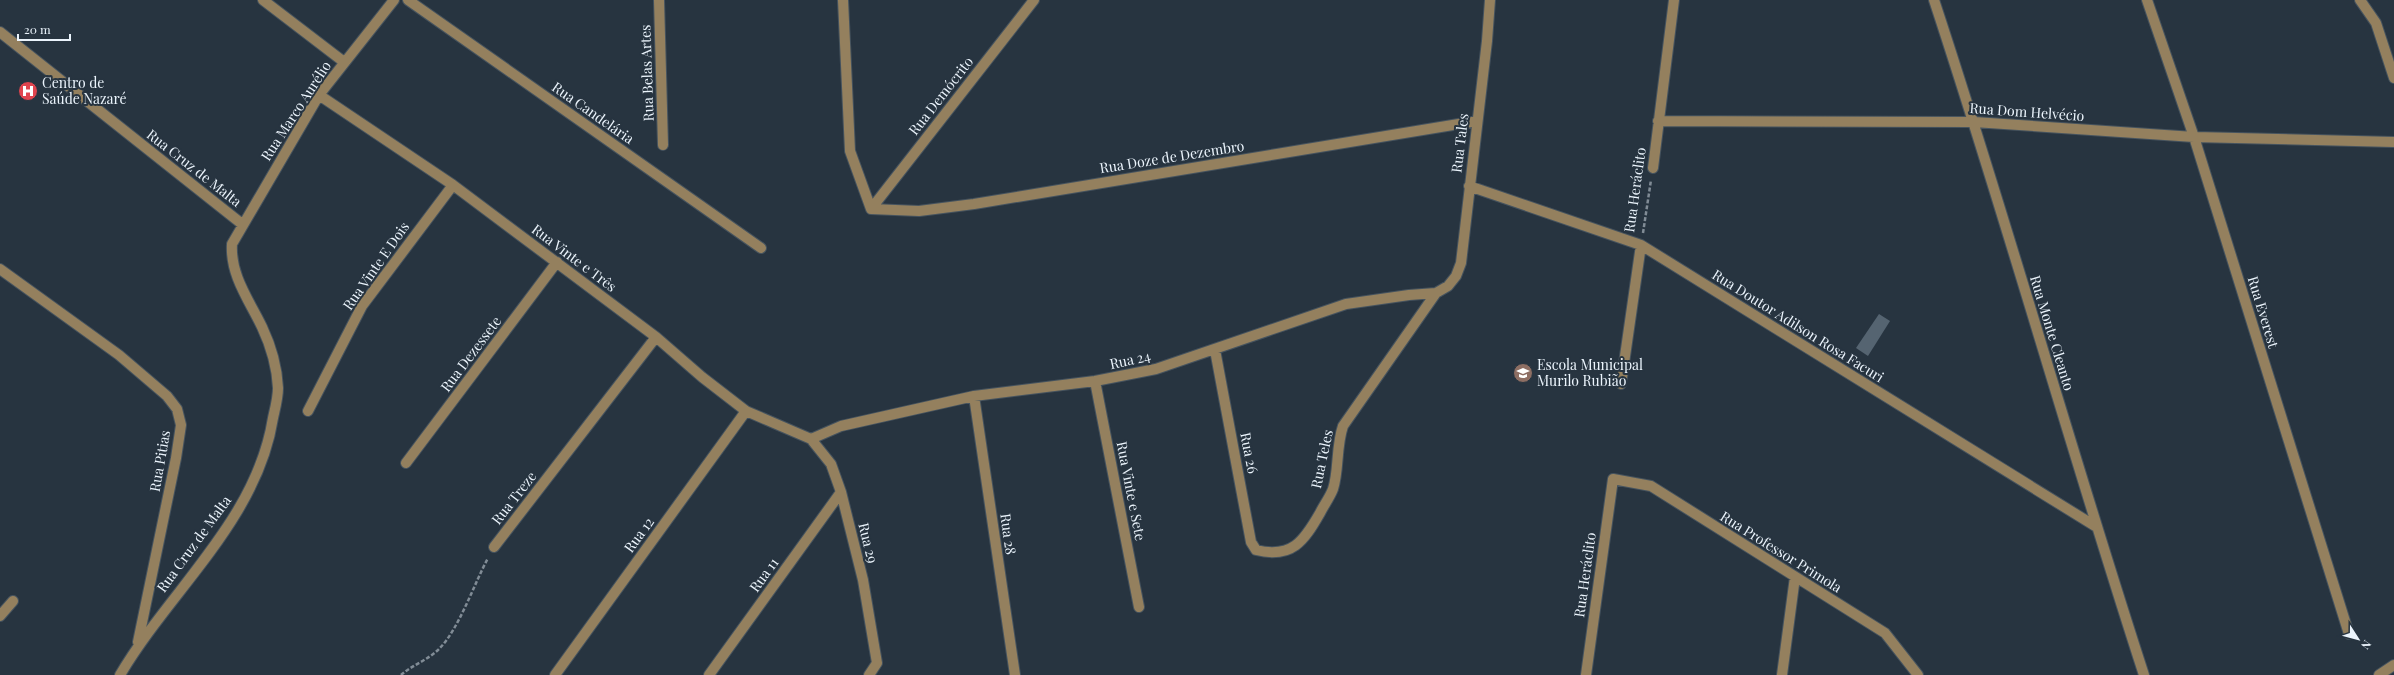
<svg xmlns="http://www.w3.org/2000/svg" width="2394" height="675" font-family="'Playfair Display',serif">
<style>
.building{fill:#556471}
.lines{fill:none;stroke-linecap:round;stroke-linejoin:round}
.minor-casing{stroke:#46535e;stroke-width:12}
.path{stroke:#818c96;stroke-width:2.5;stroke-dasharray:4 2;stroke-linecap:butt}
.minor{stroke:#94805e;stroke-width:10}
.labels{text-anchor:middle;stroke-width:4;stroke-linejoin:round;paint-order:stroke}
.street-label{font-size:14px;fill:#ebf4fc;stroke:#273440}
.poi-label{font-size:14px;fill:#ebf4fc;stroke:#273440;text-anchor:start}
</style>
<rect width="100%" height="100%" fill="#273440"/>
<path class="building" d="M1879,314l11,7 -22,35 -12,-8z"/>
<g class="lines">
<g class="minor-casing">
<path id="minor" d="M263,0l81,62
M408,0l353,248
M659,0l4,145
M843,0l7,151 21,58
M1934,0c74,224 137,451 210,675
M2147,0l47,137 155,497
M2360,0l16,23 18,55
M0,32l242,192
M319,95l134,90 203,152 46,40 44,34 65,28 20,25 10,28 22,88 14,83 -8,12
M1658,121l316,1 220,15 200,5
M1653,168l21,-168
M1469,186l172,59 454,281
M871,209l48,2 55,-7 503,-83
M871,209l163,-209
M0,269l119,86 48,41 10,13 4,16 -5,33 -38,184
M1215,350l36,192 5,8c36,9 48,-9 64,-37 4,-8 10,-16 13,-24 6,-18 3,-43 10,-63l93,-133
M1095,381l44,226
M1621,384l20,-139
M974,396l41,279
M308,411l54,-105 91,-121
M811,439l30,-13 133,-30 121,-15 61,-12 190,-65 63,-9 27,-2 12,-7 8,-10 5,-13 26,-222 3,-41
M406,463l151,-201
M494,547l162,-210
M0,616l13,-15
M120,675c50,-85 137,-155 153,-257 2,-9 5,-20 5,-30 -1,-21 -7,-42 -16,-61 -13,-27 -32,-52 -30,-83l87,-149 75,-95
M555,675l191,-264
M709,675l132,-183
M1586,675l27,-196 38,7 234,147 33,42
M1782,675l13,-98
M2379,675l15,-10"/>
</g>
<path class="path" d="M1643,233l8,-53
M401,675c11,-10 27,-15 38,-26 20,-20 35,-65 49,-91"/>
<use href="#minor" class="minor"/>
</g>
<defs>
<g id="hospital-disc" transform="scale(1)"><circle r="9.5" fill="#e0444e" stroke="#273440"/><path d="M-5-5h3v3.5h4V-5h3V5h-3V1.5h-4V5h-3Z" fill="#fff"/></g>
<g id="school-disc" transform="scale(1)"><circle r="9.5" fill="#8d6e63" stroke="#273440"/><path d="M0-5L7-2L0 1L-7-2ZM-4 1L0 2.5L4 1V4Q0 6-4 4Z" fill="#fff"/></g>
</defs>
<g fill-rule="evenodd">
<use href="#hospital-disc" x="28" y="91"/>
<use href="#school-disc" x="1523" y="373"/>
</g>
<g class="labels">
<g class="street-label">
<text transform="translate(647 73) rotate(-92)" y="5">Rua Belas Artes</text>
<text transform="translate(941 96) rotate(-52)" y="5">Rua Demócrito</text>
<text transform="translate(296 111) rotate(-57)" y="5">Rua Marco Aurélio</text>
<text transform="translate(2027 112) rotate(4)" y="5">Rua Dom Helvécio</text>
<text transform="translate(593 113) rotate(35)" y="5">Rua Candelária</text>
<text transform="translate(1460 143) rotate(-83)" y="5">Rua Tales</text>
<text transform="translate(1172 157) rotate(-9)" y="5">Rua Doze de Dezembro</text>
<text transform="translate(194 168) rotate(38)" y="5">Rua Cruz de Malta</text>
<text transform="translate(1635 190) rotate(-82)" y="5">Rua Heráclito</text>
<text transform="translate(574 258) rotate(37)" y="5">Rua Vinte e Três</text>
<text transform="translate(376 266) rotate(-55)" y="5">Rua Vinte E Dois</text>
<text transform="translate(2263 312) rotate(73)" y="5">Rua Everest</text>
<text transform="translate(1798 326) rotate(32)" y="5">Rua Doutor Adilson Rosa Facuri</text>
<text transform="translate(2052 333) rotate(73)" y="5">Rua Monte Cleanto</text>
<text transform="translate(471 354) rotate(-53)" y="5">Rua Dezessete</text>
<text transform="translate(1130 360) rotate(-12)" y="5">Rua 24</text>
<text transform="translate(1249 453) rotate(79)" y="5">Rua 26</text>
<text transform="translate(1322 459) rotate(-78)" y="5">Rua Teles</text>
<text transform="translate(160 461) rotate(-80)" y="5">Rua Pitias</text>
<text transform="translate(1131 491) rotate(79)" y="5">Rua Vinte e Sete</text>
<text transform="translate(514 498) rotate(-52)" y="5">Rua Treze</text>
<text transform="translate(1008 534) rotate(82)" y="5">Rua 28</text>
<text transform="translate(639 535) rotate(-54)" y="5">Rua 12</text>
<text transform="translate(868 543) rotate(76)" y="5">Rua 29</text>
<text transform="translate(194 544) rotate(-54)" y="5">Rua Cruz de Malta</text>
<text transform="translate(1781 552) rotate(32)" y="5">Rua Professor Primola</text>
<text transform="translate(764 575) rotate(-54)" y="5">Rua 11</text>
<text transform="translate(1585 575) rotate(-82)" y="5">Rua Heráclito</text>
</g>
<g class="poi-label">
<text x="42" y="88">Centro de<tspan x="42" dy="16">Saúde Nazaré</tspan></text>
<text x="1537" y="370">Escola Municipal<tspan x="1537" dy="16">Murilo Rubião</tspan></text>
</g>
</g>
<g transform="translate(2358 639) rotate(126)" stroke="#273440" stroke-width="3" paint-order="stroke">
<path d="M0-3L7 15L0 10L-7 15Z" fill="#ebf4fc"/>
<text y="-6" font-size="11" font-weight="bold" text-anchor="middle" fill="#ebf4fc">N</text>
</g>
<path d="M18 34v6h52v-6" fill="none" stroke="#ebf4fc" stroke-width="2"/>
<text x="24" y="34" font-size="12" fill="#ebf4fc" stroke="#273440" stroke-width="3" paint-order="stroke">20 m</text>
</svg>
